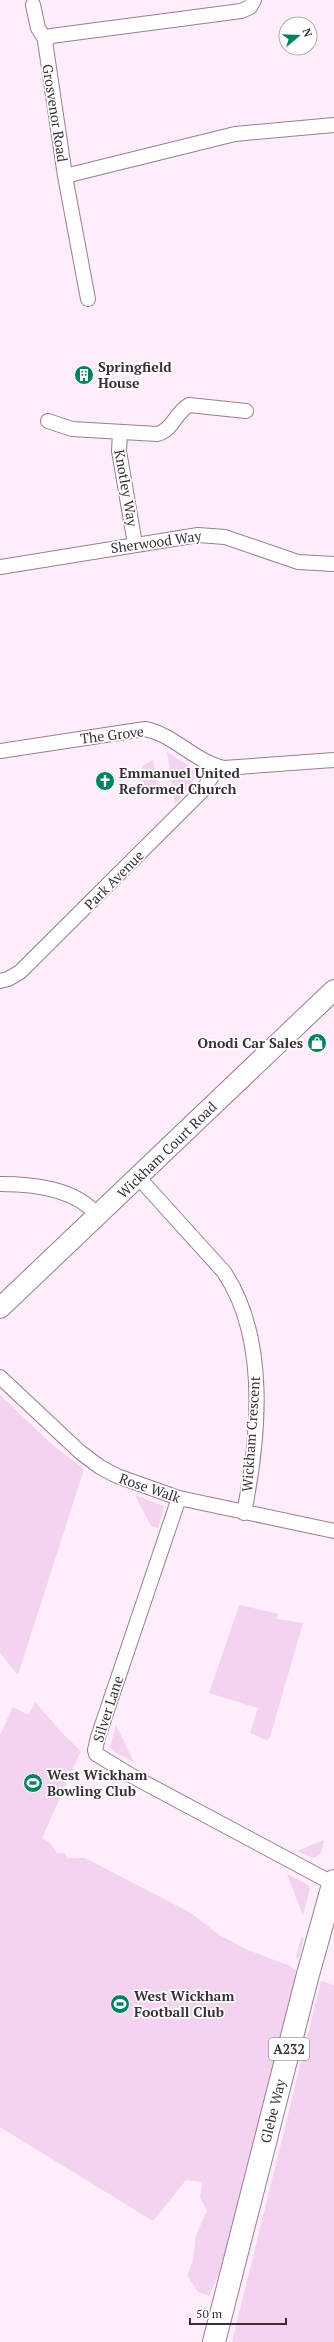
<svg xmlns="http://www.w3.org/2000/svg" width="334" height="2342" font-family="'PT Serif',serif">
<style>
.green{fill:#f3d3ef}
.lines{fill:none;stroke-linecap:round;stroke-linejoin:round}
.street-casing{stroke:#987e95;stroke-width:16}
.secondary-casing{stroke:#987e95;stroke-width:22}
.highway-casing{stroke:#987e95;stroke-width:24}
.street{stroke:#fff;stroke-width:14}
.secondary{stroke:#fff;stroke-width:20}
.highway{stroke:#fff;stroke-width:22}
.labels{text-anchor:middle;stroke-width:3.5;stroke-linejoin:round;paint-order:stroke}
.shield{fill:#fff;stroke:#756d74;stroke-width:1}
.shield-label{font-size:13px;font-weight:bold;fill:#3a2f39}
.street-label{font-size:14px;fill:#3a2f39;stroke:#fff}
.poi-label{font-size:14px;font-weight:bold;fill:#3a2f39;stroke:#fff;text-anchor:start}
</style>
<rect width="100%" height="100%" fill="#ffedfc"/>
<path class="green" d="M167,752l22,14 6,9 -4,11 -16,18z
M153,760l6,34 -7,-1 -7,-4 -4,-16 2,-7z
M0,1395l55,52 29,22 -66,206 -18,-22z
M135,1495l29,11 -6,23 -7,-3z
M241,1605l37,9 -1,5 26,4 -33,114 -3,3 -17,-7 8,-25 -49,-15 30,-87z
M35,1702l27,31 19,18 -39,87 8,5 7,10h7l4,5h17l106,55 28,22 29,15 42,16 7,5 -75,295 -13,30 -11,-4 -11,-17 6,-14 3,-26 11,-24 -7,-14 2,-15 -16,-2 -33,41 -153,-94v-392l13,-28 16,8z
M116,1725l18,37 -20,-10 -4,-5z
M324,1840l-3,13 -5,4h-6l-13,-6z
M287,1874l20,10 3,4 -7,28z
M301,1937l3,1 -5,20h-3z
M321,1981l13,4v357h-102z"/>
<g class="lines">
<g class="street-casing">
<path id="street" d="M33,5l5,23 7,11
M65,176l170,-42 99,-9
M88,299l-23,-123 -20,-135 6,-5 190,-25 9,-4 4,-7
M48,421l24,8 85,5c16,-4 18,-21 32,-29l57,6
M120,432l-1,19 16,93
M0,567l198,-32 27,2 73,25 36,2
M0,751l145,-22c28,5 50,33 79,39l110,-8
M0,981l8,-2 12,-7 183,-182 15,-23
M139,1178l85,94c45,67 35,166 20,241
M0,1184c33,0 76,4 98,32
M0,1377l80,75 20,15 17,9 62,22 155,33
M179,1498l-81,239 -3,13 1,4 36,22 202,108"/>
</g>
<g class="secondary-casing">
<path id="secondary" d="M0,1308l334,-318"/>
</g>
<g class="highway-casing">
<path id="highway" d="M214,2342l93,-364 27,-97"/>
</g>
<use href="#street" class="street"/>
<use href="#secondary" class="secondary"/>
<use href="#highway" class="highway"/>
</g>
<defs>
<g id="building-disc" transform="scale(1)"><circle r="9.5" fill="#038262" stroke="#fff"/><path d="M-4-6H4V6H1V3H-1V6H-4ZM-2.5-4.3h1.7v1.8h-1.7ZM.8-4.3h1.7v1.8H.8ZM-2.5-1h1.7V.8h-1.7ZM.8-1h1.7V.8H.8Z" fill="#fff"/></g>
<g id="church-disc" transform="scale(1)"><circle r="9.5" fill="#038262" stroke="#fff"/><path d="M-1.2-6h2.4v3.5h3.3v2.4h-3.3V6h-2.4V-.1h-3.3v-2.4h3.3Z" fill="#fff"/></g>
<g id="shop-disc" transform="scale(1)"><circle r="9.5" fill="#038262" stroke="#fff"/><path d="M-5-2.5h2.3a2.7 3.5 0 0 1 5.4 0H5L5.5 6h-11ZM-1.5-2.5h3a1.5 2.3 0 0 0-3 0Z" fill="#fff"/></g>
<g id="stadium-disc" transform="scale(1)"><circle r="9.5" fill="#038262" stroke="#fff"/><path d="M0-5a6.5 5 0 1 0 0 10a6.5 5 0 1 0 0-10ZM-3.5-1.8h7v3.6h-7Z" fill="#fff"/></g>
</defs>
<g fill-rule="evenodd">
<use href="#building-disc" x="84" y="375"/>
<use href="#church-disc" x="105" y="781"/>
<use href="#shop-disc" x="317" y="1043"/>
<use href="#stadium-disc" x="33" y="1783"/>
<use href="#stadium-disc" x="120" y="2004"/>
</g>
<g class="labels">
<rect class="shield" x="269" y="2038" width="40" height="22" rx="3"/>
<g class="shield-label">
<text x="289" y="2054">A232</text>
</g>
<g class="street-label">
<text transform="translate(55 113) rotate(81)" y="5">Grosvenor Road</text>
<text transform="translate(126 488) rotate(80)" y="5">Knotley Way</text>
<text transform="translate(156 542) rotate(-8)" y="5">Sherwood Way</text>
<text transform="translate(112 735) rotate(-7)" y="5">The Grove</text>
<text transform="translate(114 880) rotate(-45)" y="5">Park Avenue</text>
<text transform="translate(167 1150) rotate(-44)" y="5">Wickham Court Road</text>
<text transform="translate(251 1434) rotate(-86)" y="5">Wickham Crescent</text>
<text transform="translate(150 1488) rotate(19)" y="5">Rose Walk</text>
<text transform="translate(108 1709) rotate(-72)" y="5">Silver Lane</text>
<text transform="translate(273 2111) rotate(-76)" y="5">Glebe Way</text>
</g>
<g class="poi-label">
<text x="98" y="372">Springfield<tspan x="98" dy="16">House</tspan></text>
<text x="119" y="778">Emmanuel United<tspan x="119" dy="16">Reformed Church</tspan></text>
<text x="303" y="1048" text-anchor="end">Onodi Car Sales</text>
<text x="47" y="1780">West Wickham<tspan x="47" dy="16">Bowling Club</tspan></text>
<text x="134" y="2001">West Wickham<tspan x="134" dy="16">Football Club</tspan></text>
</g>
</g>
<g transform="translate(298 36) rotate(71)"><circle r="19" fill="#ffffff" stroke="#b0acb0"/>
<path d="M0-3L7 15L0 10L-7 15Z" fill="#038262"/>
<text y="-6" font-size="11" font-weight="bold" text-anchor="middle" fill="#3a2f39">N</text>
</g>
<path d="M190 2318v6h96v-6" fill="none" stroke="#3a2f39" stroke-width="2"/>
<text x="196" y="2318" font-size="12" fill="#3a2f39" stroke="#ffffff" stroke-width="3" paint-order="stroke">50 m</text>
</svg>
